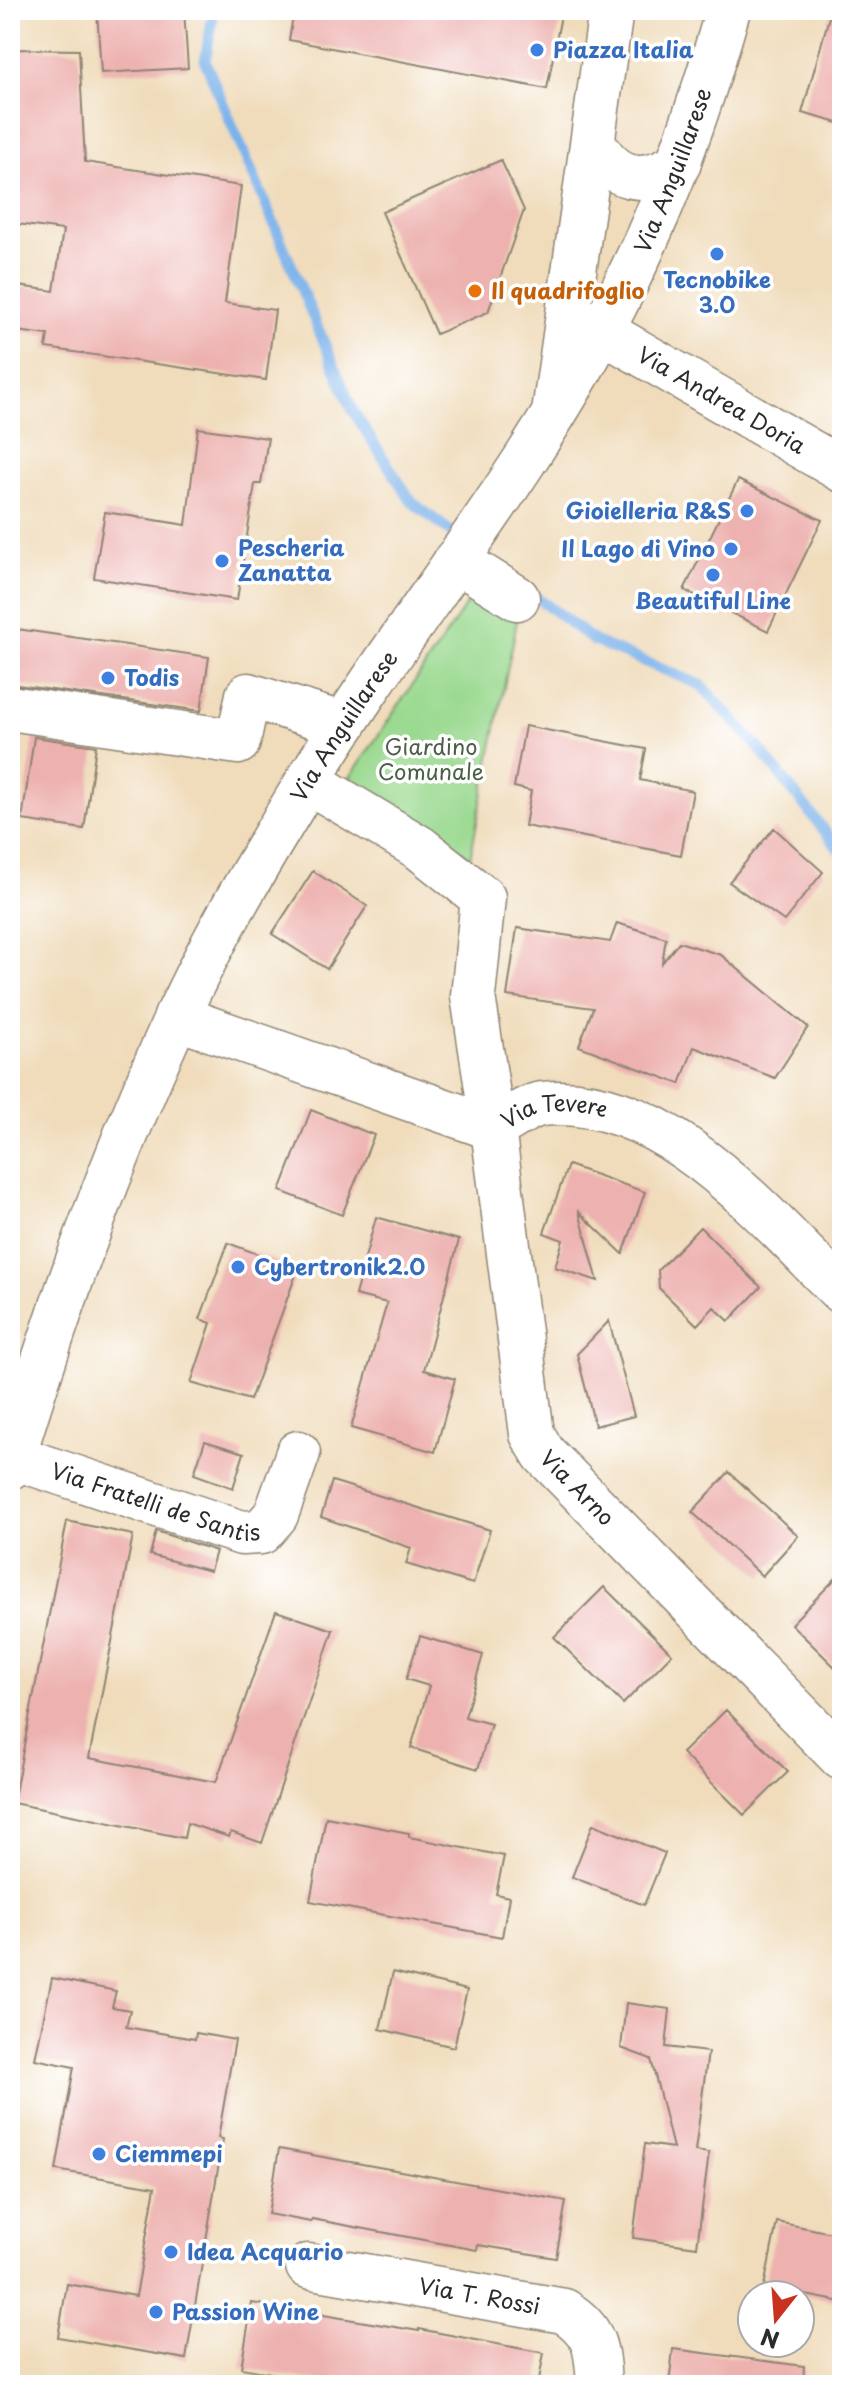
<svg xmlns="http://www.w3.org/2000/svg" width="852" height="2395" font-family="'Playpen Sans',sans-serif">
<style>
.green{fill:#9ad98f;stroke:#62825d;stroke-width:2}
.lines{fill:none;stroke-linecap:round;stroke-linejoin:round}
.stream{stroke:#7cb2ea;stroke-width:11}
.building{fill:#edb1af}
.minor-casing{stroke:#8e8473;stroke-width:47}
.major-casing{stroke:#8e8473;stroke-width:47}
.minor{stroke:#fff;stroke-width:44}
.major{stroke:#fff;stroke-width:44}
.shop-dot{fill:#3f7fe0;stroke:#fff;stroke-width:3}
.food-dot{fill:#e8710a;stroke:#fff;stroke-width:3}
.labels{text-anchor:middle;stroke-width:7;stroke-linejoin:round;paint-order:stroke}
.shop-label{font-size:22px;font-weight:bold;fill:#366cbe;stroke:#fff;text-anchor:start}
.street-label{font-size:22px;fill:#2b2b2b;stroke:#fff}
.food-label{font-size:22px;font-weight:bold;fill:#c56008;stroke:#fff;text-anchor:start}
.park-label{font-size:22px;fill:#4c5f49;stroke:#fff}
</style>
<rect width="100%" height="100%" fill="#fff"/>
<filter id="ink" filterUnits="userSpaceOnUse"><feTurbulence type="fractalNoise" baseFrequency=".0125" numOctaves="2"/><feDisplacementMap in="SourceGraphic" scale="16" xChannelSelector="R" yChannelSelector="G"/><feConvolveMatrix kernelMatrix="1 2 1 2 8 2 1 2 1" color-interpolation-filters="sRGB"/></filter>
<filter id="wash" filterUnits="userSpaceOnUse"><feTurbulence type="fractalNoise" baseFrequency=".006" numOctaves="4" result="noise"/><feDisplacementMap in="SourceGraphic" scale="32" xChannelSelector="R" yChannelSelector="G"/><feGaussianBlur stdDeviation="1.8" result="paint"/><feColorMatrix in="noise" values="0 0 0 0 0 0 0 0 0 0 0 0 0 0 0 0 0 1.4 0 .05"/><feComposite in="paint" operator="in"/></filter>
<g filter="url(#wash)">
<rect width="100%" height="100%" fill="#f0dcbb"/>
<path class="green" d="M483,580l37,26 -50,252 -31,-26 -90,-53z"/>
<g class="lines">
<path class="stream" d="M214,10l-9,51 148,350 59,91 47,36
M527,590l67,51 107,44 57,62 84,106"/>
</g>
<g id="blocks">
<path class="building" d="M97,10h87l4,58 -87,5z
M294,10h268l-15,79 -258,-49z
M831,10h11v114l-40,-11z
M10,49l69,1 6,112 156,24 -16,117 50,7 -9,70 -220,-32 2,-13 -38,-5v-45l44,6 9,-61 -53,-7z
M501,160l23,50 -36,102 -52,22 -54,-122z
M198,428l70,10 -7,46h-6l-18,116 -143,-22 11,-66 81,13z
M738,480l84,40 -54,111 -84,-41z
M10,628l199,29 -8,54 -191,-27z
M525,726l121,23 -6,31 53,11 -12,64 -156,-29 6,-35 -17,-4z
M34,737l62,9 -12,83 -62,-9z
M774,828l49,44 -39,49 -55,-39z
M313,871l54,35 -40,63 -55,-35z
M617,923l49,15 -4,25 17,-21 42,13 87,72 -33,51 -81,-31 -14,37 -101,-38 14,-38 -86,-12 10,-68 93,14z
M311,1110l63,25 -32,80 -62,-24z
M568,1165l77,27 -22,62 -44,-42 19,69 -43,-14 8,-27 -19,-7z
M376,1217l83,23 -35,130 31,9 -20,73 -84,-24 36,-125 -32,-8z
M700,1227l61,60 -32,34 -15,-14 -17,18 -38,-37 -1,-18z
M228,1243l70,26 -48,131 -59,-17 20,-60 -11,-4z
M609,1321l25,95 -39,10 -18,-72z
M205,1441l39,12 -11,35 -39,-14z
M729,1472l69,64 -36,40 -70,-64z
M332,1481l158,49 -17,54 -67,-20 5,-16 -90,-31z
M67,1521l66,14 -44,223 127,24 60,-171 57,19 -71,213 -31,-11 -2,5 -42,-14 -3,15 -171,-35z
M156,1531l60,20 -6,20 -60,-16z
M842,1572v102l-51,-50z
M604,1587l68,67 -49,50 -69,-67z
M420,1636l63,19 -18,62 26,7 -13,45 -67,-21 18,-62 -23,-7z
M726,1710l62,62 -44,43 -62,-62z
M326,1817l83,16v4l95,19 -8,38 13,3 -7,40 -192,-36z
M593,1824l72,29 -21,52 -72,-28z
M393,1972l74,18 -13,57 -74,-18z
M52,1978l64,13 -4,16 18,3 -4,17 69,12 1,-6 39,7 -17,98 5,1 -37,220 -128,-22 9,-53 69,12 19,-109 -99,-17 18,-103 -39,-8z
M626,2003l44,6 -4,38 42,5 -13,99 14,2 -12,94 -64,-9 12,-94 28,4 -22,-89 -30,-11z
M279,2149l287,52 -10,57 -78,-13 -1,5 -165,-31 -1,3 -43,-8z
M777,2222l65,13v67l-78,-15z
M252,2303l167,28v-2l125,24 -6,32h-195l-102,-17z
M673,2349l131,17 -1,19h-134z"/>
</g>
</g>
<g filter="url(#ink)">
<use href="#blocks" fill-opacity="0" stroke="#8e8473" stroke-width="2"/>
<g class="lines">
<g class="minor-casing">
<g id="minor">
<path d="M593,142c21,38 49,45 86,21"/>
<path id="s1" d="M602,331l240,139"/>
<path d="M554,413l57,-403"/>
<path d="M456,560l61,38"/>
<path d="M10,708l228,34 10,-47 96,30"/>
<path id="s2" d="M308,781l112,67 63,50 -10,98 20,132 39,306 12,20 298,304"/>
<path id="s3" d="M176,1017l317,111c15,-7 34,-22 49,-24 121,-13 222,112 300,188"/>
<path id="s4" d="M13,1457l229,76 19,-1 15,-17 22,-62"/>
<path id="s5" d="M308,2266l256,45c32,19 33,39 35,74"/>
</g>
</g>
<g class="major-casing">
<g id="major">
<path id="s6" d="M10,1467c47,-154 98,-300 165,-446 37,-82 85,-161 131,-237 94,-155 212,-294 296,-454 57,-106 93,-205 126,-320"/>
</g>
</g>
<use href="#minor" class="minor"/>
<use href="#major" class="major"/>
</g>
</g>
<g class="shop-dot">
<circle cx="537" cy="50" r="8"/>
<circle cx="717" cy="254" r="8"/>
<circle cx="747" cy="511" r="8"/>
<circle cx="731" cy="549" r="8"/>
<circle cx="222" cy="561" r="8"/>
<circle cx="713" cy="575" r="8"/>
<circle cx="108" cy="678" r="8"/>
<circle cx="238" cy="1267" r="8"/>
<circle cx="99" cy="2154" r="8"/>
<circle cx="171" cy="2252" r="8"/>
<circle cx="156" cy="2312" r="8"/>
</g>
<circle class="food-dot" cx="475" cy="291" r="8"/>
<g class="labels">
<g class="shop-label">
<text x="553" y="58">Piazza Italia</text>
<text x="717" y="288" text-anchor="middle">Tecnobike<tspan x="717" dy="25">3.0</tspan></text>
<text x="731" y="519" text-anchor="end">Gioielleria R&amp;S</text>
<text x="238" y="556">Pescheria<tspan x="238" dy="25">Zanatta</tspan></text>
<text x="715" y="557" text-anchor="end">Il Lago di Vino</text>
<text x="713" y="609" text-anchor="middle">Beautiful Line</text>
<text x="124" y="686">Todis</text>
<text x="254" y="1275">Cybertronik2.0</text>
<text x="115" y="2162">Ciemmepi</text>
<text x="187" y="2260">Idea Acquario</text>
<text x="172" y="2320">Passion Wine</text>
</g>
<g class="street-label">
<text dy="8" stroke="none"><textPath href="#s6" startOffset="1464">Via Anguillarese</textPath></text>
<text dy="8" stroke="none"><textPath href="#s1" startOffset="138">Via Andrea Doria</textPath></text>
<text dy="8" stroke="none"><textPath href="#s6" startOffset="816">Via Anguillarese</textPath></text>
<text dy="8" stroke="none"><textPath href="#s3" startOffset="402">Via Tevere</textPath></text>
<text dy="8" stroke="none"><textPath href="#s2" startOffset="822">Via Arno</textPath></text>
<text dy="8" stroke="none"><textPath href="#s4" startOffset="150">Via Fratelli de Santis</textPath></text>
<text dy="8" stroke="none"><textPath href="#s5" startOffset="174">Via T. Rossi</textPath></text>
</g>
<g class="food-label">
<text x="491" y="299">Il quadrifoglio</text>
</g>
<g class="park-label">
<text x="431" y="755">Giardino<tspan x="431" dy="25">Comunale</tspan></text>
</g>
</g>
<rect width="852" height="2395" fill="none" stroke="#fff" stroke-width="40"/>
<g transform="translate(776 2319) rotate(197)"><circle r="38" fill="#ffffff" stroke="#aaaaaa" stroke-width="2"/>
<path d="M0-6L14 30L0 20L-14 30Z" fill="#c8321e"/>
<text y="-12" font-size="22" font-weight="bold" text-anchor="middle" fill="#2b2b2b">N</text>
</g>
</svg>
